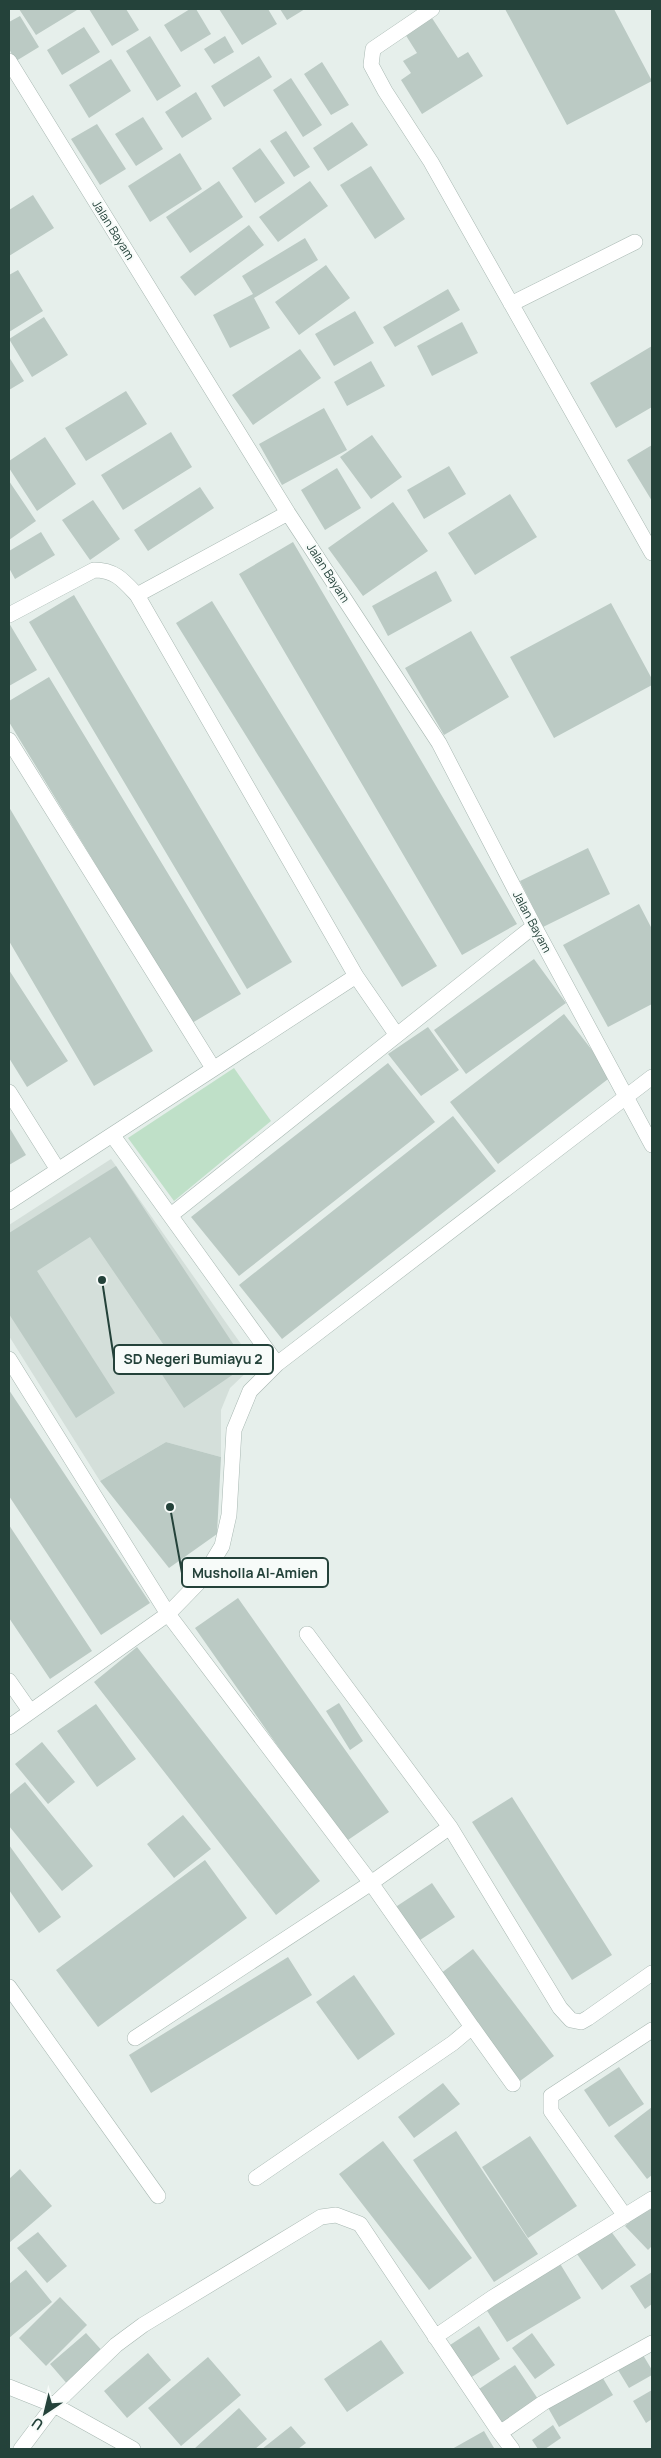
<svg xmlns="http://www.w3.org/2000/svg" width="661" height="2458" font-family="Manrope,sans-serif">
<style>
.built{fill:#d4dfda}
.green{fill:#bfe0c8}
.building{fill:#bbcac4}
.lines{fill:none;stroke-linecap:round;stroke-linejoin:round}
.minor-casing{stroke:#a8b8b2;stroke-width:16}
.minor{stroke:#fff;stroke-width:15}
.labels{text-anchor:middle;stroke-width:4.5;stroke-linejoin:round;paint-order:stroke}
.street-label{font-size:12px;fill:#24423a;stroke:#f7fbf9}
.leader{fill:none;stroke:#24423a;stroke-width:2}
.callout-dot{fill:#24423a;stroke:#f7fbf9;stroke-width:2}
.callout{fill:#f7fbf9;stroke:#24423a;stroke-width:2}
.callout-label{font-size:14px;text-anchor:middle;font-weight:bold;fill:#24423a}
</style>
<rect width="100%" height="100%" fill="#e6efeb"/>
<path class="built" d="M111,1159l144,205 -25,24 -9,22v47l-55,-15 -66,39 -91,-145v-111z"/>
<path class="green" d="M234,1068l37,53 -97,80 -46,-63z"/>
<path class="building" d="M19,9h58v1l-41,25z
M89,9h37l13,21 -27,16z
M190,9h6l15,25 -30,18 -17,-27z
M219,9h49l9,15 -35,21z
M280,9h25l-18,11z
M505,9h109l38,72 -85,44z
M20,16l19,31 -23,14 -7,-12v-27z
M432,18l26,40 10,-6 15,24 -61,38 -21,-34 10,-7 -8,-12 14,-8 -12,-19z
M84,27l16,25 -38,23 -15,-25z
M150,36l31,50 -24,15 -31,-50z
M225,36l9,16 -20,12 -10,-15z
M259,56l13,21 -48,30 -13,-21z
M111,59l20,32 -42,27 -20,-33z
M322,62l27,43 -18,10 -27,-41z
M291,78l31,47 -19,12 -30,-47z
M196,92l16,27 -30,19 -17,-26z
M143,117l20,32 -27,17 -21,-32z
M352,122l16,23 -40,26 -15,-23z
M97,124l29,45 -26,16 -29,-46z
M286,131l24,36 -16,10 -24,-36z
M260,148l25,35 -30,20 -23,-35z
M180,153l22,36 -52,33 -22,-36z
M371,166l34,53 -30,20 -35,-54z
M219,181l24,36 -53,36 -24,-36z
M310,181l18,25 -50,36 -19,-25z
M33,195l21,33 -45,28v-46z
M249,225l15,20 -69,51 -15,-19z
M305,238l13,22 -64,38 16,30 -40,20 -17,-33 40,-21 -11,-18z
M326,265l24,33 -51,37 -24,-33z
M18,270l25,41 -34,21v-57z
M448,289l12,21 -65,37 -12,-20z
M355,311l19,32 -40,23 -19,-32z
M44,317l24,38 -36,22 -23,-38z
M462,322l16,31 -46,23 -15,-30z
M652,346v61l-36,21 -26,-45z
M300,349l21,29 -68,47 -21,-30z
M9,357l15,24 -15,9z
M371,361l14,25 -38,20 -13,-24z
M126,391l21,33 -61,37 -21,-33z
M324,408l23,42 -65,35 -23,-41z
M171,432l21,35 -69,43 -22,-35z
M372,435l30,42 -31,22 -31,-42z
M45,437l31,47 -39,27 -28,-43v-7z
M652,445v56l-25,-41z
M449,466l17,28 -42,25 -17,-29z
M337,468l24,40 -36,22 -24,-40z
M9,481l27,40 -27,19z
M200,487l14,21 -66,43 -14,-21z
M510,494l27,43 -62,38 -27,-42z
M93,500l27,39 -30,21 -28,-40z
M393,502l35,49 -65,45 -35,-48z
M41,532l14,23 -40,24 -6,-11v-17z
M293,542l224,382 -55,31 -223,-381z
M436,571l16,30 -64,35 -16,-30z
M74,595l218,367 -45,27 -218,-367z
M212,601l225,365 -35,21 -226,-364z
M611,603l41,76v6l-98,53 -44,-81z
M9,623l28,47 -28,16z
M471,631l38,66 -65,38 -39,-67z
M49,677l192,317 -49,29 -183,-301v-21z
M9,807l144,244 -59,35 -85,-145z
M588,848l22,46 -67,33 -23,-46z
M639,904l13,25v75l-44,23 -45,-82z
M534,959l32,44 -100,71 -32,-44z
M9,970l59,91 -41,26 -18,-29z
M564,1014l48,62 -114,88 -48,-62z
M428,1027l31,43 -38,26 -33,-42z
M388,1063l47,59 -196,154 -48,-59z
M453,1116l43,55 -214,168 -43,-54z
M9,1127l17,28 -17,10z
M116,1166l131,199 -63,43 -25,-38 15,-10 -84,-123 -53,34 78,122 -39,25 -67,-104v-81z
M9,1390l141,213 -49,32 -92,-139z
M166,1442l55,15 -4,77 -48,34 -69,-87z
M9,1525l83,126 -42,28 -41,-61z
M238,1598l151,214 -44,30 -150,-214z
M137,1647l183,234 -44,34 -182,-233z
M339,1703l24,38 -13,9 -24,-39z
M96,1704l40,55 -39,28 -40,-56z
M42,1742l33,40 -27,22 -33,-40z
M25,1782l68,84 -31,25 -53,-65v-31z
M512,1797l100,158 -40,25 -100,-158z
M183,1815l28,34 -37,29 -27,-34z
M9,1845l52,72 -22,16 -30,-43z
M205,1860l42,58 -149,109 -42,-57z
M432,1883l23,34 -38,25 -23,-34z
M473,1949l81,107 -34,25 -80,-107z
M288,1957l24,38 -161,98 -22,-38z
M354,1975l41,59 -37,26 -42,-58z
M619,2067l25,37 -35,23 -25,-37z
M443,2083l17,21 -46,34 -16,-21z
M652,2107v68l-5,4 -33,-43z
M456,2131l82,123 -44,28 -81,-122z
M530,2136l47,70 -49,32 -46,-71z
M383,2141l89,117 -43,32 -90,-116z
M20,2169l32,37 -43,37v-64z
M652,2201v45l-4,4 -23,-24z
M610,2230l26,35 -34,25 -25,-36z
M38,2232l29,34 -20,17 -30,-35z
M559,2262l22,36 -74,44 -23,-36z
M26,2270l26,32 -43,36v-54z
M652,2272v32l-7,5 -15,-23z
M60,2297l27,28 -41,41 -27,-28z
M479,2326l21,33 -33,21 -20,-33z
M86,2333l19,21 -36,32 -19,-22z
M532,2333l23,32 -20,14 -23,-31z
M381,2340l23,33 -57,39 -23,-33z
M640,2350l12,20v5l-23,13 -14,-23z
M148,2353l23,27 -44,38 -23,-27z
M208,2357l33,38 -60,51 -33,-38z
M515,2365l23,34 -38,26 -24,-34z
M601,2375l12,20 -54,32 -12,-21z
M652,2390v29l-6,4 -13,-22z
M239,2408l28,31 -12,10h-61z
M553,2425l8,13 -16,11h-7l-6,-9z
M291,2426l15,17 -8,6h-36z
M484,2431l10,17 -42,1z"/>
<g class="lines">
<g class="minor-casing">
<path id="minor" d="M432,9l-59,40 -2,16 14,26 46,71 221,391
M9,61l279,452 151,230 95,183 118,219
M511,304l124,-62
M137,595l151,-82
M9,615l85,-45c21,0 29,10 43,25l219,381 40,58
M9,740l204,328
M9,1092l49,78
M113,1136l164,228
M9,1202l347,-226
M171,1215l363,-289
M9,1359l159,255 203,269 101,144 -19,16 -197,135
M307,1634l143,193 110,181 11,12 10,2 7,-4 64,-45
M9,1681l21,30
M9,1727l159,-113 34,-35 20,-33 7,-31 5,-85 16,-39 27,-27 375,-287
M9,1987l149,209
M472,2027l41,57
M135,2038l236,-155 79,-56
M625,2216l-74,-105v-15l101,-66
M435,2337l57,-39 160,-99
M9,2387l45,18 79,44
M21,2449l33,-44 62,-60 27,-20 178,-108 15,-2 24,9 140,209
M512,2449l-12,-16 43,-30 109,-60"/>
</g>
<use href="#minor" class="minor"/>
</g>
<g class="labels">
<g class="street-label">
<text transform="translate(113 230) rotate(58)" y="4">Jalan Bayam</text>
<text transform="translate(328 573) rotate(57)" y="4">Jalan Bayam</text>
<text transform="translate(532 922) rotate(62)" y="4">Jalan Bayam</text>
</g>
</g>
<path class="leader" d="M102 1280L114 1359M170 1507L182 1573"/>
<g class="callout-dot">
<circle cx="102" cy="1280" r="5"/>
<circle cx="170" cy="1507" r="5"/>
</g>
<g class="callout">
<rect x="114" y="1345" width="159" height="29" rx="5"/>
<rect x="182" y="1558" width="146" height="29" rx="5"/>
</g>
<g class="callout-label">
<text x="193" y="1364">SD Negeri Bumiayu 2</text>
<text x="255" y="1578">Musholla Al-Amien</text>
</g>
<rect width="661" height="2458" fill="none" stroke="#24423a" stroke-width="20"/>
<g transform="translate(45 2413) rotate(215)" stroke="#f7fbf9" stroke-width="4" paint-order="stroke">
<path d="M0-4L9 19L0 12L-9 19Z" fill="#24423a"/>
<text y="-8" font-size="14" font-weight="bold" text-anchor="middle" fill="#24423a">U</text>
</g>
</svg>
